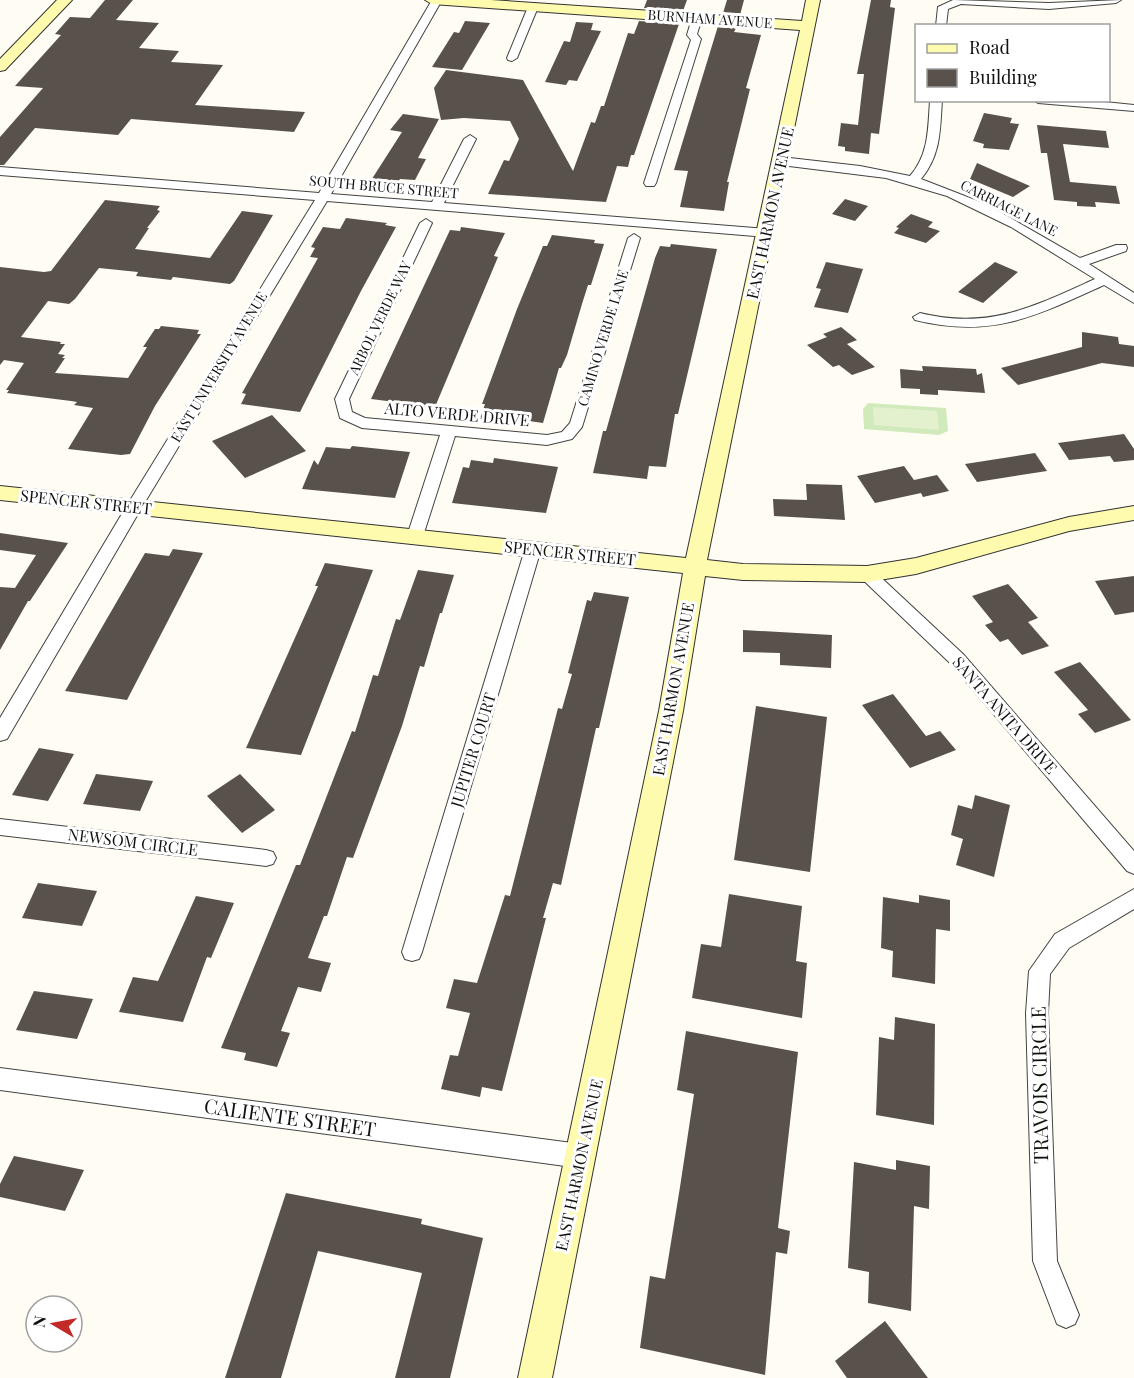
<svg xmlns="http://www.w3.org/2000/svg" width="1134" height="1378" font-family="'Playfair Display',serif">
<style>
.green{fill:#d1eabc}
.pitch{fill:#e3f1ce}
.building{fill:#59524c}
.lines{fill:none;stroke-linecap:round;stroke-linejoin:round}
.street-casing{stroke:#434343;stroke-width:2}
.secondary-casing{stroke:#323232;stroke-width:2}
.street{fill:#fff;fill-rule:evenodd}
.secondary{fill:#fefbaf;fill-rule:evenodd}
.labels{text-anchor:middle;stroke-width:6;stroke-linejoin:round;paint-order:stroke}
.far-street-label{font-size:14px;fill:#101010;stroke:#fff}
.street-label{font-size:16px;fill:#101010;stroke:#fff}
.near-street-label{font-size:20px;fill:#101010;stroke:#fff}
</style>
<rect width="100%" height="100%" fill="#fffdf3"/>
<path class="green" d="M868,403l78,5 2,23 -9,4 -75,-6 -1,-20z"/>
<path class="pitch" d="M873,407l64,4 2,19 -65,-5z"/>
<path class="building" d="M105,0h28l-17,20 43,3 -20,25 40,3 -8,11 52,3 -28,40 110,7 -11,20 -163,-13 -13,16 -83,-7 -31,37h-4v-28l43,-49 -28,-2 46,-51 -6,-1 15,-17 20,1z
M647,0h40l-4,11 -39,-3z
M727,0h17l-4,15 -17,-2z
M871,0h20l-1,7 5,1 -16,126 -8,-1 -2,21 -24,-3v-4l-7,-1 3,-23 17,2 6,-51h-7z
M465,21l25,2 -28,47 -30,-3 22,-35 5,1z
M639,21l40,3 -45,131h-3l-3,12 -11,-1 -11,36 -118,-8 16,-34 5,1 10,-22 -9,-18 -46,-3 -23,2 -7,-32 12,-18 77,10 50,91 18,-49 4,1 6,-17h3l24,-73 6,1z
M576,22l17,1 -2,7 10,1 -24,50 -8,-1 -3,5 -21,-3 19,-41 6,1z
M718,26l18,2 -2,4 27,3 -15,53 4,1 -23,93h2l-5,29 -44,-4 8,-36 -14,-1z
M984,113l28,5 -2,5 9,1 -10,26 -26,-2 1,-4 -11,-3z
M403,114l36,5 -21,39 8,1 -11,21 -15,-1 -6,9 -26,-3 34,-53 -12,-2z
M1037,125l69,6 3,17 -46,-4 7,38 46,4 4,18 -25,-2 1,5 -19,-1v-4l-23,-2 -7,-47h-6z
M977,163l25,11 28,12 -17,11 -43,-18z
M845,199l23,7 -13,15 -23,-7z
M105,200l55,6 -3,4 3,1 -13,17h2l-14,21 75,9 32,-47 31,4 -39,66 -4,3 -57,-7 -2,3 -35,-4 2,-4 -39,-4 -24,31 -6,5 -21,-3 -27,36 40,5 -1,2h5l-7,10 7,1 -3,3h3l-10,15 73,5 19,-31h-4l12,-18h4l2,-3 38,4 -2,4h4l-46,72 -25,48 -9,1 -53,-6 25,-41 -19,-3 3,-3 -6,-1 -64,-8 2,-3h-3l18,-27 -20,-3 -4,5v-98l44,5 7,-1z
M911,214l22,8 -5,5 12,4 -14,12 -32,-10 5,-5 -3,-1z
M346,218l41,5 -2,2 11,2 -35,64 -61,121 -59,-8 5,-10 -4,-1 76,-135 -8,-1 5,-9 -4,-1 12,-20 17,2z
M461,227l44,6 -11,23 4,1 -63,150 -64,-8 79,-169 10,1z
M552,235l43,5 -1,3 10,1 -13,41h-3l-6,19 -15,51 -6,13h-2l-16,55 -14,-2 -1,3 -48,-5 5,-15h-3l35,-95 26,-63h4z
M671,244l46,5 -39,165h-3l-9,53 -17,-1 -2,13 -54,-6 10,-42h3l49,-173 5,-12 10,1z
M826,262l37,7 -15,44 -34,-6 7,-18 -5,-1z
M995,262l23,10 -35,31 -25,-11z
M841,327l16,13 -10,4 28,23 -23,8 -13,-10 -6,2 -26,-22 20,-8 -4,-3z
M1082,332l36,5 1,7 15,2v21l-32,-4 -84,22 -17,-17 81,-21z
M922,366l54,3 1,6 5,-2 3,20 -47,-3v5l-18,-1v-5l-19,-1 -1,-19 23,2z
M272,415l34,36 -61,27 -33,-37z
M1124,434l10,15v11l-20,2 -4,-6 -41,4 -11,-17z
M352,446l58,6 -15,46 -93,-9 12,-29 4,5 8,-18 24,2z
M1035,453l12,18 -70,11 -12,-18z
M494,458l64,9 -12,46 -94,-10 11,-36 6,1 2,-8 22,3z
M904,466l10,14 23,-5 12,16 -26,6 -2,-4 -46,10 -18,-27z
M806,484l36,1 3,35 -71,-4 -1,-17 34,1z
M0,533l68,10 -38,58h-2l-28,49v-63l15,1 21,-33 -36,-5z
M173,549l30,4 -76,147 -62,-9 80,-138 24,3z
M325,563l48,7 -72,185 -55,-7 72,-162h-3z
M418,570l36,5 -12,38h-2l-16,54 -4,-1 -18,60 -49,132 -6,-1 -20,59h-3l-16,42 23,5 -10,29 -23,-5 -17,44 9,2 -13,34 -33,-7 2,-7 -25,-5 75,-183h4l52,-134 3,1 18,-57 5,1 18,-57 4,1z
M1134,576v36l-19,3 -20,-34z
M1008,584l30,34 -10,4 21,24 -27,9 -14,-16 -8,3 -15,-17 8,-3 -21,-26z
M594,592l35,5 -30,131h-3l-35,157 -8,-2 -10,35h3l-44,173 -20,-4 -2,10 -39,-8 9,-34 8,1 12,-43 -24,-5 8,-29 23,4 28,-88 5,1 48,-188 4,1 10,-35 -4,-1 19,-73 4,1z
M743,630l89,5 -1,33 -51,-3v-12l-37,-1z
M1080,662l51,58 -36,13 -17,-19 10,-4 -34,-38z
M893,694l33,42 14,-5 16,19 -46,18 -48,-63z
M756,706l71,11 -17,155 -76,-12z
M39,748l35,6 -26,47 -36,-6z
M96,774l57,7 -13,30 -57,-7z
M240,774l35,36 -33,23 -35,-37z
M975,795l35,10 -16,72 -38,-12 7,-26 -12,-4 7,-30 14,4z
M38,883l59,8 -15,35 -60,-8z
M729,894l73,12 -6,55 11,2 -5,55 -110,-20 9,-54 20,3z
M919,895l31,5v31l-14,-2 -1,55 -43,-7 1,-26 -12,-3 2,-51 36,6z
M196,896l38,7 -23,55 -4,-1 -24,65 -64,-10 14,-35 25,4z
M34,991l59,8 -16,40 -61,-9z
M895,1017l40,7 -1,101 -58,-10 3,-78 15,3z
M686,1031l112,21 -20,176 12,3 -3,23 -11,-2 -11,123 -125,-27 10,-72 15,3 15,-92 14,-93 -17,-4z
M14,1156l70,14 -19,41 -65,-14v-13z
M896,1160l34,6 -1,43 -15,-3 -3,105 -43,-8 1,-31 -21,-4 6,-106 42,8z
M286,1193l136,26 -1,5 62,14 -33,140h-55l27,-105 -104,-22 -37,127h-56z
M885,1321l43,57h-81l-12,-17z"/>
<g class="lines">
<g class="street-casing">
<path id="street" d="M432,0h10l-111,194 101,8 32,-63 6,-4 6,4 -32,64 322,26 6,4 -6,4 -439,-36 -185,306 -135,232 -7,2v-23l126,-211 189,-307 -315,-25v-8l319,26z
M953,0l96,3 72,-3 -5,3 -67,6 -88,-5 -13,5 -2,17h-10l2,-19z
M533,4l5,3 -21,51 -5,3 -4,-1 -1,-2 21,-51z
M697,15l5,3 -5,16 4,5 -45,144 -2,3h-8l-2,-3 47,-143 -4,-5 5,-17z
M930,100h12c-2,30 -1,55 -21,79l67,26 92,53 36,-13h10l1,3 -1,3 -37,13 45,29v10l-30,-18c-68,31 -112,54 -189,35l-2,-3 7,-4c69,17 113,-6 175,-34l-84,-52 -64,-31 -61,-18 -105,-13 -6,-4 6,-4 79,9 50,10c19,-22 18,-47 20,-76z
M1033,100h52l49,5v6l-96,-8z
M426,219l6,4 -83,176 3,13 13,6 182,17 15,-3 8,-9 58,-185 6,-4 6,4 -58,189 -10,12 -25,6 -92,-9 -32,100 -2,4h-12l-2,-4 33,-101 -78,-7 -22,-10 -5,-19 85,-176z
M533,543l6,2 2,4 -119,403 -3,7 -7,2 -7,-2 -3,-7 123,-403 2,-4z
M867,568l6,2 90,84 171,197v23l-7,-3 -176,-207 -90,-86 -2,-4 2,-4z
M0,819l266,31 7,2 3,6 -3,6 -7,2 -266,-31z
M1134,889v20l-65,39 -19,26 -2,39 9,248 22,54 -4,9 -9,4 -9,-4 -24,-63 -7,-248 3,-42 26,-37z
M0,1068l580,76 8,4 4,8 -4,8 -8,4 -580,-78z"/>
</g>
<g class="secondary-casing">
<path id="secondary" d="M57,0h15l-67,70 -5,1v-12z
M425,0h66l311,21 4,-21h14l-113,560 36,4 124,2 49,-8 153,-41 65,-11v14l-65,11 -153,43 -49,8 -124,-2 -38,-4 -22,135 -131,667h-34l141,-667 24,-138 -683,-73v-14l686,72 114,-528 -368,-26z"/>
</g>
<use href="#street" class="street"/>
<use href="#secondary" class="secondary"/>
</g>
<g class="labels">
<g class="far-street-label">
<text transform="translate(710 19) rotate(4)" y="5">BURNHAM AVENUE</text>
<text transform="translate(384 187) rotate(5)" y="5">SOUTH BRUCE STREET</text>
<text transform="translate(1009 208) rotate(27)" y="5">CARRIAGE LANE</text>
<text transform="translate(380 318) rotate(-64)" y="5">ARBOL VERDE WAY</text>
<text transform="translate(603 338) rotate(-73)" y="5">CAMINO VERDE LANE</text>
<text transform="translate(219 367) rotate(-59)" y="5">EAST UNIVERSITY AVENUE</text>
</g>
<g class="street-label">
<text transform="translate(770 213) rotate(-78)" y="6">EAST HARMON AVENUE</text>
<text transform="translate(457 414) rotate(5)" y="6">ALTO VERDE DRIVE</text>
<text transform="translate(86 502) rotate(6)" y="6">SPENCER STREET</text>
<text transform="translate(570 553) rotate(6)" y="6">SPENCER STREET</text>
<text transform="translate(673 689) rotate(-80)" y="6">EAST HARMON AVENUE</text>
<text transform="translate(1005 715) rotate(49)" y="6">SANTA ANITA DRIVE</text>
<text transform="translate(473 750) rotate(-73)" y="6">JUPITER COURT</text>
<text transform="translate(133 842) rotate(7)" y="6">NEWSOM CIRCLE</text>
<text transform="translate(579 1165) rotate(-78)" y="6">EAST HARMON AVENUE</text>
</g>
<g class="near-street-label">
<text transform="translate(1040 1085) rotate(-91)" y="7">TRAVOIS CIRCLE</text>
<text transform="translate(290 1118) rotate(8)" y="7">CALIENTE STREET</text>
</g>
</g>
<rect x="915" y="24" width="195" height="78" fill="#ffffff" stroke="#9f9f9f" stroke-width="1.5"/>
<rect x="927" y="44" width="30" height="9" fill="#fefbaf" stroke="#9f9f9f" stroke-width="1.5"/>
<text x="969" y="54" font-size="18" fill="#101010">Road</text>
<rect x="927" y="69" width="30" height="18" fill="#59524c" stroke="#9f9f9f" stroke-width="1.5"/>
<text x="969" y="84" font-size="18" fill="#101010">Building</text>
<g transform="translate(54 1324) rotate(280)"><circle r="28" fill="#ffffff" stroke="#9f9f9f" stroke-width="1.5"/>
<path d="M0-4.5L10 22L0 15L-10 22Z" fill="#c12a27"/>
<text y="-9" font-size="16" font-weight="bold" text-anchor="middle" fill="#101010">N</text>
</g>
</svg>
